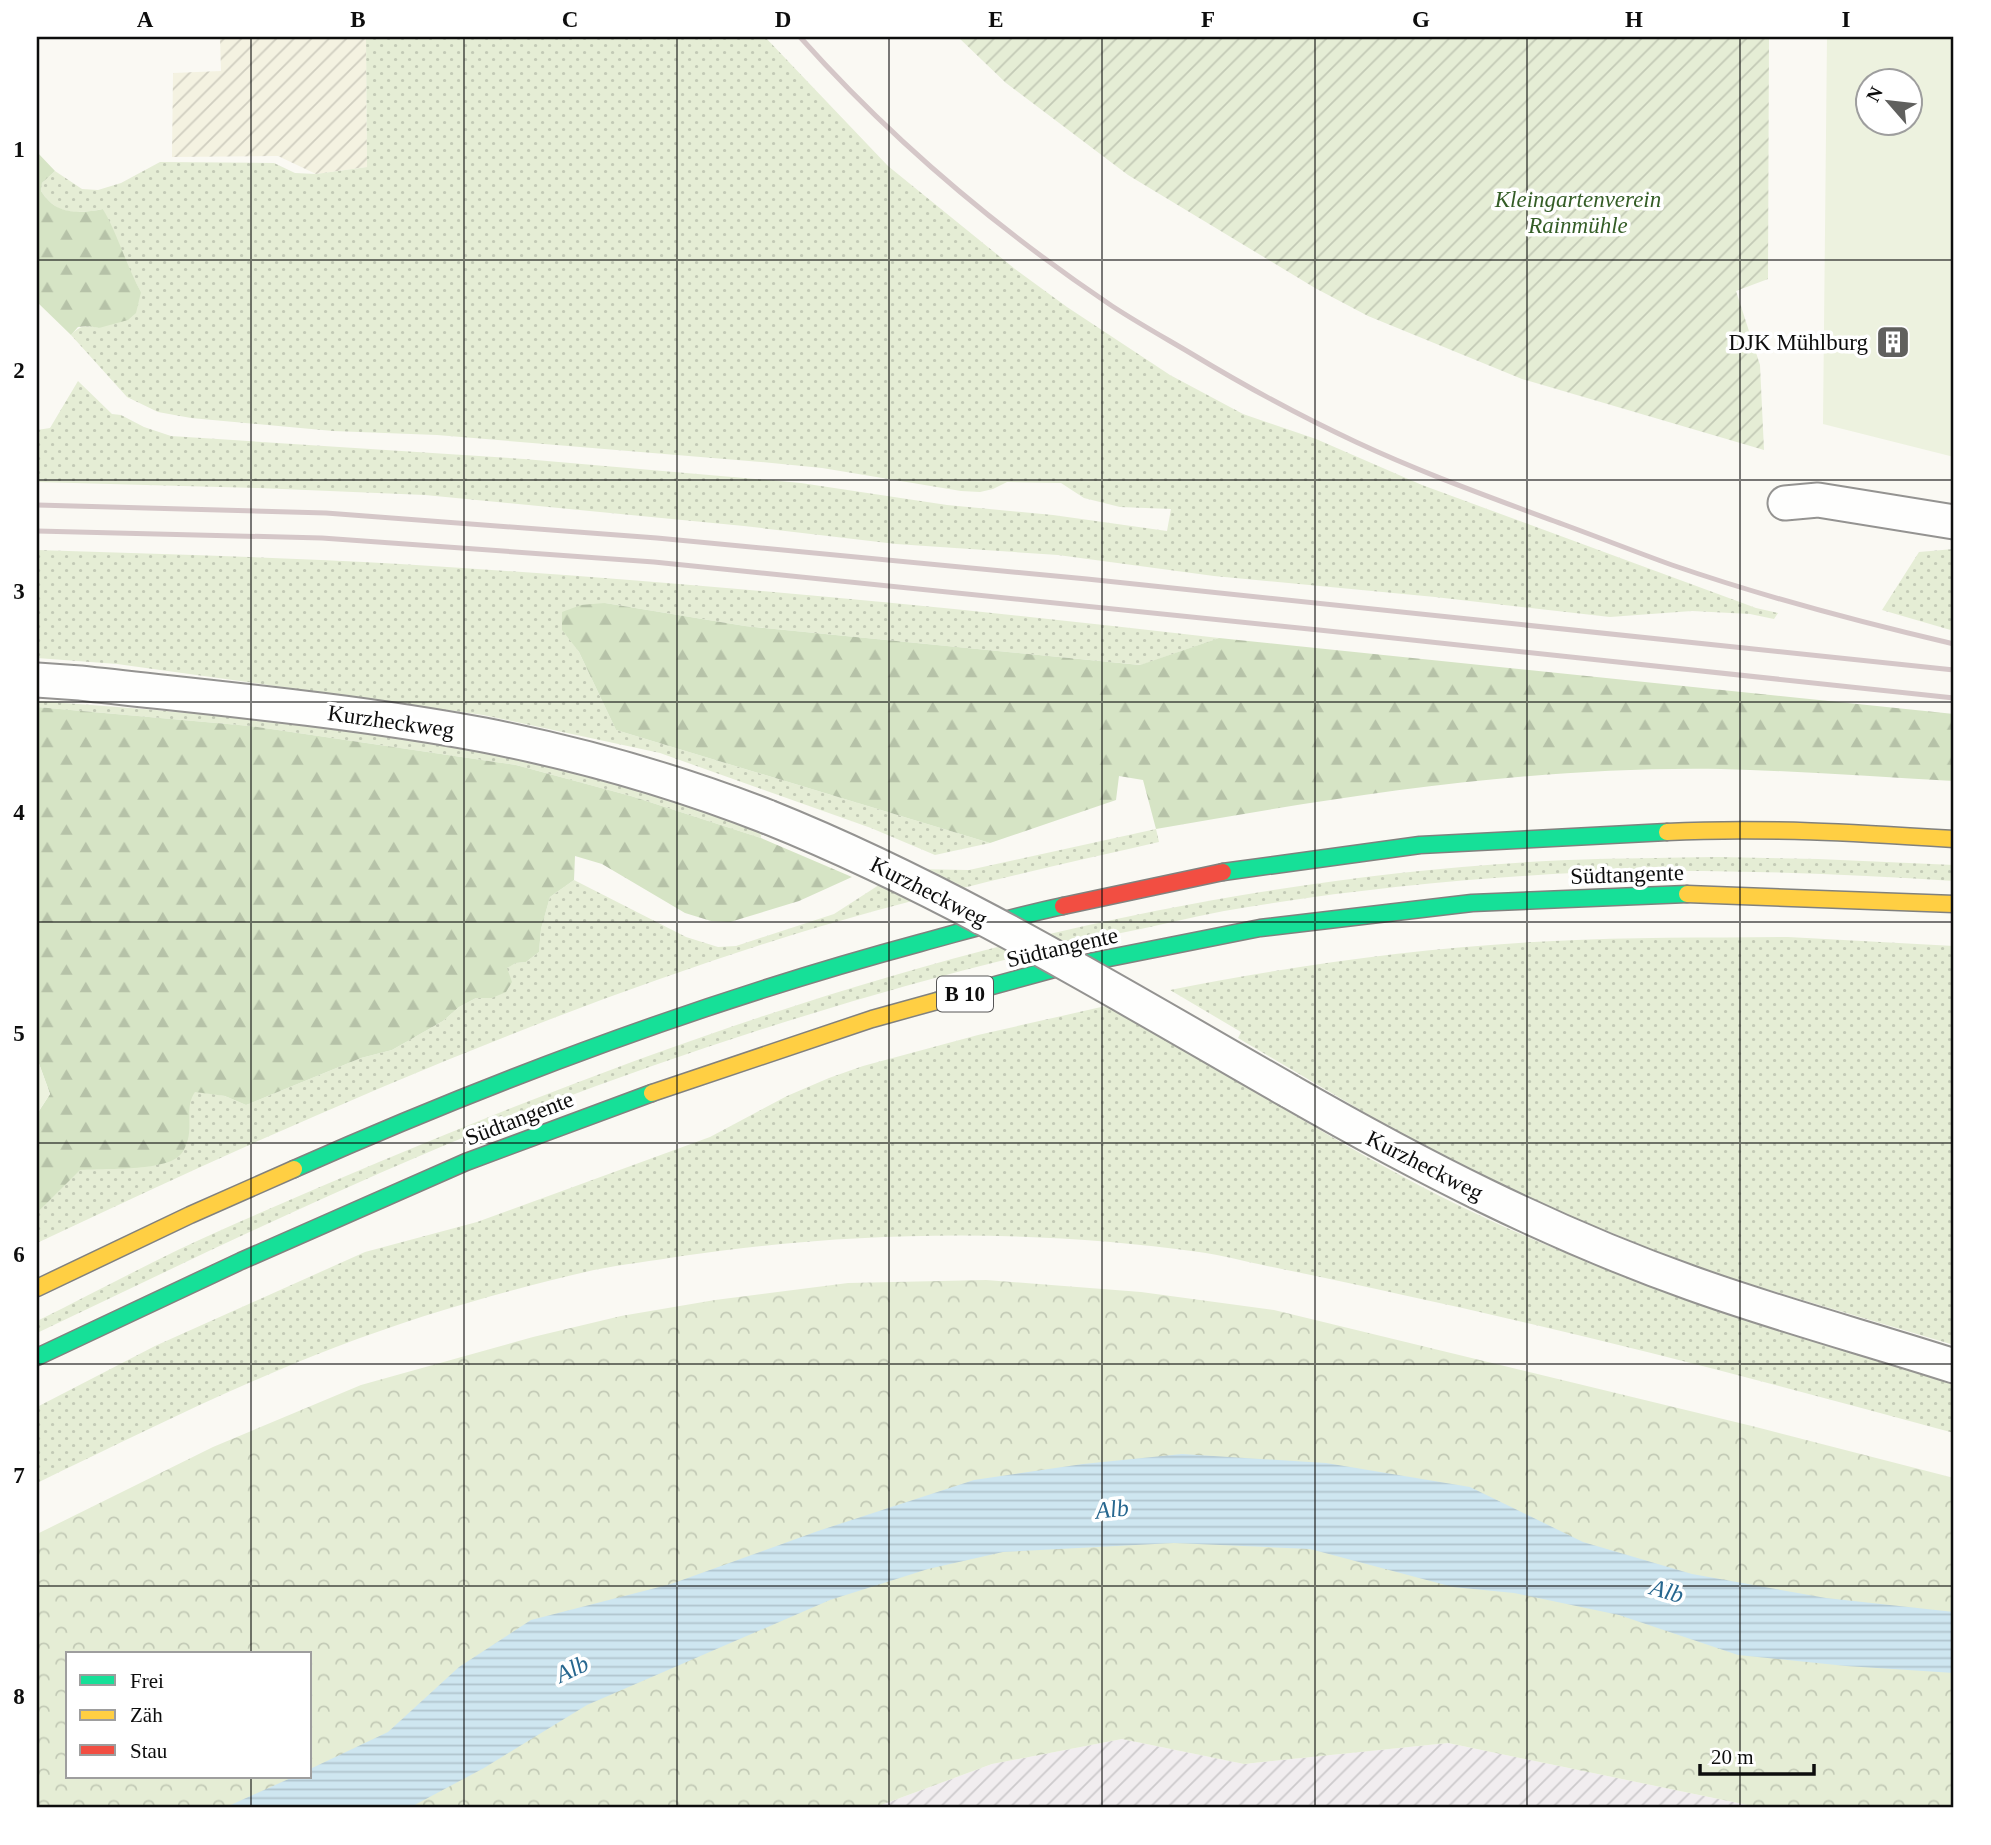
<svg xmlns="http://www.w3.org/2000/svg" width="1991" height="1845" font-family="Georgia,serif">
<style>
.industrial{fill:url(#industrial-furrows)}
.farmland{fill:url(#farmland-furrows)}
.grass{fill:url(#grass-dots)}
.forest{fill:url(#forest-firs)}
.park{fill:url(#park-crowns);fill-rule:evenodd}
.garden{fill:url(#garden-furrows)}
.pitch{fill:#edf2df;fill-rule:evenodd}
.water{fill:url(#water-rules)}
.lines{fill:none;stroke-linecap:round;stroke-linejoin:round}
.street-casing{stroke:#949391;stroke-width:37}
.fast-casing{stroke:#81817e;stroke-width:19}
.slow-casing{stroke:#81817e;stroke-width:19}
.jam-casing{stroke:#81817e;stroke-width:19}
.street{stroke:#fefefd;stroke-width:33}
.fast{stroke:#16e098;stroke-width:16}
.slow{stroke:#ffcf43;stroke-width:16}
.jam{stroke:#f24e42;stroke-width:16}
.rail{stroke:#d5c7c8;stroke-width:5}
.street-bridge-casing{stroke:#949391;stroke-width:37;stroke-linecap:butt}
.street-bridge{stroke:#fefefd;stroke-width:33}
.grid{fill:none;stroke:#0d0d0d;stroke-width:2;stroke-opacity:0.55}
.labels{text-anchor:middle;stroke-width:7;stroke-linejoin:round;paint-order:stroke}
.shield{fill:#fff;stroke:#565656;stroke-width:2}
.shield-label{font-size:21px;font-weight:bold;fill:#0d0d0d}
.park-label{font-size:23px;font-style:italic;fill:#345d26;stroke:#fff}
.poi-label{font-size:23px;fill:#0d0d0d;stroke:#fff;text-anchor:end}
.street-label{font-size:23px;fill:#0d0d0d;stroke:#fff}
.water-label{font-size:24px;font-style:italic;fill:#27678f;stroke:#fff}
.neatline{fill:none;stroke:#0d0d0d;stroke-width:2.5}
.grid-label{font-size:23px;text-anchor:middle;font-weight:bold;fill:#0d0d0d}
</style>
<defs>
<pattern id="industrial-furrows" width="10" height="10" patternUnits="userSpaceOnUse" patternTransform="scale(1.75)"><rect width="10" height="10" fill="#f1edef"/><path d="M-1 1l2-2M0 10L10 0M9 11l2-2" fill="none" stroke="#cdcacc"/></pattern>
<pattern id="farmland-furrows" width="10" height="10" patternUnits="userSpaceOnUse" patternTransform="scale(1.75)"><rect width="10" height="10" fill="#f4f2e1"/><path d="M-1 1l2-2M0 10L10 0M9 11l2-2" fill="none" stroke="#d0cec0"/></pattern>
<pattern id="grass-dots" width="8" height="8" patternUnits="userSpaceOnUse" patternTransform="scale(1.75)"><rect width="8" height="8" fill="#e5edd5"/><path d="M2 2h.1M6 6h.1" fill="none" stroke="#c3cab6" stroke-width="1.8" stroke-linecap="round"/></pattern>
<pattern id="forest-firs" width="22" height="20" patternUnits="userSpaceOnUse" patternTransform="scale(1.75)"><rect width="22" height="20" fill="#d6e4c5"/><path d="M5 1l3.5 6h-7zM16 11l3.5 6h-7z" fill="#b6c2a8"/></pattern>
<pattern id="park-crowns" width="20" height="18" patternUnits="userSpaceOnUse" patternTransform="scale(1.75)"><rect width="20" height="18" fill="#e5edd5"/><path d="M2 6a3 3 0 1 1 6 0M12 15a3 3 0 1 1 6 0" fill="none" stroke="#c3cab6"/></pattern>
<pattern id="garden-furrows" width="10" height="10" patternUnits="userSpaceOnUse" patternTransform="scale(1.75)"><rect width="10" height="10" fill="#e5edd5"/><path d="M-1 1l2-2M0 10L10 0M9 11l2-2" fill="none" stroke="#c3cab6"/></pattern>
<pattern id="water-rules" width="6" height="5" patternUnits="userSpaceOnUse" patternTransform="scale(1.75)"><rect width="6" height="5" fill="#cee6f0"/><path d="M0 2.5h6" fill="none" stroke="#b0c4cd"/></pattern>
</defs>
<rect width="100%" height="100%" fill="#faf9f3"/>
<path class="industrial" d="M1122,1739l122,25 204,-21 314,65h-889l119,-44z"/>
<path class="farmland" d="M220,37h146l1,130 -51,7 -38,-18 -106,1 1,-84 48,-2z"/>
<path class="grass" d="M366,37h399l123,129 127,103 52,38 103,68 73,39 73,25 106,46 334,123 22,5 -4,6 -24,-5 -58,-3 -82,6 -175,-20 -221,-21 -156,-21 -162,-11 -152,-18 -319,-31 -167,-7 -221,-6v-52l13,-2 28,-47 34,33 9,1 23,12 27,9 353,23 277,24 146,22 106,10 114,16 4,-22 -51,-2 -36,-9 -23,-15 -54,-1 -14,7 -13,3 -19,-1 -139,-23 -61,-6 -324,-27 -104,-4 -142,-13 -33,-6 -31,-15 -56,-62c9,-10 15,-10 28,-7l42,-36 -11,-20 -27,-63c-26,5 -46,7 -62,-18l1,-8 13,-12 27,18 16,1 23,-7 39,-21 114,1 21,10 21,1 51,-7z
M1954,549v82l-72,-21 37,-58z
M37,550c121,4 242,7 363,14 274,17 547,42 819,74l-78,27 -396,-39 -140,-23 -42,27 16,22 37,78 374,113 -55,12 -64,-27 -211,-75 -177,-38 -366,-51 -80,-6z
M37,701c158,11 318,25 475,56 85,16 168,44 249,73v8l-130,-42 -115,-31 -266,-39 -213,-19z
M1156,829l3,13c-124,28 -246,56 -367,93 -260,81 -510,192 -755,308v-30l43,-44 70,-3 39,-47v-19l6,-9 30,5 21,9 115,-47 31,-8 51,-29 16,-14 17,-9h16l14,-30 10,-5 10,-1 13,-10 2,-23 9,-32 24,-17 112,57 32,10 18,-1 98,-32 62,-40 18,-5 55,1z
M1718,857l100,2 136,6v16c-126,-8 -254,-13 -381,-8 -116,6 -234,18 -349,38 -36,7 -72,16 -108,23 -195,42 -389,102 -576,173 -172,66 -337,147 -503,226v-12c61,-30 121,-63 182,-90 301,-133 613,-256 936,-320 136,-27 275,-45 413,-51 50,-2 100,-2 150,-3z
M1788,937l166,9v399l-249,-74 -167,-68 -132,-66 -168,-99 3,-6 -71,-42c126,-25 255,-43 384,-49 78,-4 156,-3 234,-4z
M1110,1005c118,68 232,144 354,203 157,76 325,123 490,174v51c-182,-50 -366,-98 -551,-138 -45,-10 -91,-20 -136,-29 -23,-5 -46,-11 -68,-14 -171,-24 -347,-21 -517,4 -29,5 -59,8 -88,14 -87,20 -175,45 -258,77 -102,39 -201,89 -299,136v-76l118,-61 210,-94 112,-30 233,-85 77,-41 42,-18 34,-12 115,-31z"/>
<path class="forest" d="M37,152l18,19 -13,12 -1,8c15,24 37,23 62,18 15,26 23,56 38,83l-5,21 -8,7 -29,8 -11,-2 -10,1 -7,8 -34,-33z
M605,603l140,23 395,39 79,-27 735,76v67c-78,-4 -156,-10 -233,-12 -190,-3 -379,27 -565,60l-13,-49 -24,-4 -3,24 -126,43 -374,-113 -37,-78 -17,-22v-18l19,-7z
M37,707l213,19 266,39 115,31 130,42 91,39 -53,24 -69,21 -19,-1 -26,-8 -83,-49 -27,-8 -1,24 -24,17 -9,32 -2,23 -13,10 -10,1 -9,5 5,14 -6,10 -14,6h-16l-17,9 -16,14 -51,29 -31,8 -115,47 -21,-9 -30,-4c-10,14 -3,31 -7,47 -1,4 -4,12 -7,15 -14,18 -79,14 -101,16l-43,43v-99l13,-20 -13,-36z"/>
<path class="park" d="M986,1280l155,12 133,18 482,117 198,51v330h-192l-314,-65 -204,21 -122,-25 -130,25 -119,44h-836v-274l176,-87 148,-62 172,-48 88,-21 94,-16 133,-17zM68,1654h242v123h-242z"/>
<path class="garden" d="M958,37h811l-1,242 -32,12 24,74 4,85 -242,-71 -154,-63 -53,-28 -187,-113 -122,-92z"/>
<path class="pitch" d="M1827,37h127v420l-131,-33zM1868,80h42v42h-42z
M37,1058l13,36 -13,20z"/>
<path class="water" d="M1182,1454l144,9 144,24 113,55 109,32 134,24 128,14v61l-108,-7 -108,-11 -119,-40 -105,-22 -61,-6 -143,-38 -136,-6 -171,9 -75,17 -98,31 -243,105 -103,63 -75,40h-185l69,-31h17v-8l78,-37 71,-65 72,-47 140,-36 147,-53 156,-51 109,-16z"/>
<g class="lines">
<g class="street-casing">
<path id="street" d="M1785,503l33,-3 136,22
M37,680l43,3c134,15 270,27 404,52 97,19 192,46 284,82
M1289,1091c129,74 261,142 402,192 86,31 176,55 263,83"/>
</g>
<g class="fast-casing">
<path id="fast" d="M1223,872l197,-27 247,-13
M937,1001l117,-32 206,-41 212,-25 215,-9
M294,1169c203,-90 411,-168 626,-226 48,-13 95,-27 143,-37
M37,1357l204,-96 225,-99 186,-69"/>
</g>
<g class="slow-casing">
<path id="slow" d="M1667,832c96,-5 192,1 287,7
M1687,894l267,10
M652,1093l220,-74 65,-18
M37,1288l153,-73 104,-46"/>
</g>
<g class="jam-casing">
<path id="jam" d="M1063,906l160,-34"/>
</g>
<use href="#street" class="street"/>
<use href="#fast" class="fast"/>
<use href="#slow" class="slow"/>
<use href="#jam" class="jam"/>
<path class="rail" d="M800,37c91,102 199,193 312,269 26,17 53,32 80,48 53,32 108,62 164,88 64,30 131,54 198,79 39,14 79,30 118,44 93,32 187,57 282,79
M37,505l289,8 331,25 430,41 867,91
M37,531l285,7 332,24 665,68 635,68"/>
<g class="street-bridge-casing">
<path id="street-bridge" d="M768,817c182,73 351,177 521,274"/>
</g>
<use href="#street-bridge" class="street-bridge"/>
</g>
<path class="grid" d="M251,37v1617M464,37v1771M677,37v1771M889,37v1771M1102,37v1771M1315,37v1771M1527,37v1771M1740,37v1771M37,260h1917M37,480h1917M37,702h1917M37,922h1917M37,1143h1917M37,1364h1917M37,1586h1917M251,1777v31"/>
<defs>
<g id="building-square" transform="scale(1.75)"><rect x="-9" y="-9" width="18" height="18" rx="4" fill="#60605e" stroke="#fff"/><path d="M-4-6H4V6H1V3H-1V6H-4ZM-2.5-4.3h1.7v1.8h-1.7ZM.8-4.3h1.7v1.8H.8ZM-2.5-1h1.7V.8h-1.7ZM.8-1h1.7V.8H.8Z" fill="#fff"/></g>
</defs>
<g fill-rule="evenodd">
<use href="#building-square" x="1893" y="342"/>
</g>
<g class="labels">
<rect class="shield" x="937" y="976.5" width="56" height="35" rx="5"/>
<g class="shield-label">
<text x="965" y="1001">B 10</text>
</g>
<g class="park-label">
<text x="1578" y="207">Kleingartenverein<tspan x="1578" dy="26">Rainmühle</tspan></text>
</g>
<g class="poi-label">
<text x="1868" y="350">DJK Mühlburg</text>
</g>
<g class="street-label">
<text transform="translate(391 721) rotate(8)" y="8">Kurzheckweg</text>
<text transform="translate(1627 874) rotate(-2)" y="8">Südtangente</text>
<text transform="translate(929 891) rotate(27)" y="8">Kurzheckweg</text>
<text transform="translate(1062 947) rotate(-13)" y="8">Südtangente</text>
<text transform="translate(519 1118) rotate(-21)" y="8">Südtangente</text>
<text transform="translate(1425 1165) rotate(27)" y="8">Kurzheckweg</text>
</g>
<g class="water-label">
<text transform="translate(1112 1509) rotate(-6)" y="8">Alb</text>
<text transform="translate(1667 1591) rotate(16)" y="8">Alb</text>
<text transform="translate(572 1669) rotate(-25)" y="8">Alb</text>
</g>
</g>
<rect width="1991" height="1845" fill="none" stroke="#ffffff" stroke-width="77"/>
<rect x="66" y="1652" width="245" height="126" fill="#ffffff" stroke="#9e9e9e" stroke-width="2"/>
<rect x="80" y="1675" width="35" height="10" fill="#16e098" stroke="#9e9e9e" stroke-width="2"/>
<text x="130" y="1688" font-size="21" fill="#0d0d0d">Frei</text>
<rect x="80" y="1710" width="35" height="10" fill="#ffcf43" stroke="#9e9e9e" stroke-width="2"/>
<text x="130" y="1722" font-size="21" fill="#0d0d0d">Zäh</text>
<rect x="80" y="1745" width="35" height="10" fill="#f24e42" stroke="#9e9e9e" stroke-width="2"/>
<text x="130" y="1758" font-size="21" fill="#0d0d0d">Stau</text>
<g transform="translate(1889 102) rotate(298)"><circle r="33" fill="#ffffff" stroke="#9e9e9e" stroke-width="2"/>
<path d="M0-5L12 26L0 18L-12 26Z" fill="#60605e"/>
<text y="-10" font-size="19" font-weight="bold" text-anchor="middle" fill="#0d0d0d">N</text>
</g>
<path d="M1700 1764v10h114v-10" fill="none" stroke="#0d0d0d" stroke-width="3.5"/>
<text x="1711" y="1764" font-size="21" fill="#0d0d0d" stroke="#ffffff" stroke-width="5" paint-order="stroke">20 m</text>
<rect x="38" y="38" width="1914" height="1768" class="neatline"/>
<g class="grid-label">
<text x="145" y="27">A</text>
<text x="358" y="27">B</text>
<text x="570" y="27">C</text>
<text x="783" y="27">D</text>
<text x="996" y="27">E</text>
<text x="1208" y="27">F</text>
<text x="1421" y="27">G</text>
<text x="1634" y="27">H</text>
<text x="1846" y="27">I</text>
<text x="19" y="157">1</text>
<text x="19" y="378">2</text>
<text x="19" y="599">3</text>
<text x="19" y="820">4</text>
<text x="19" y="1041">5</text>
<text x="19" y="1262">6</text>
<text x="19" y="1483">7</text>
<text x="19" y="1704">8</text>
</g>
</svg>
